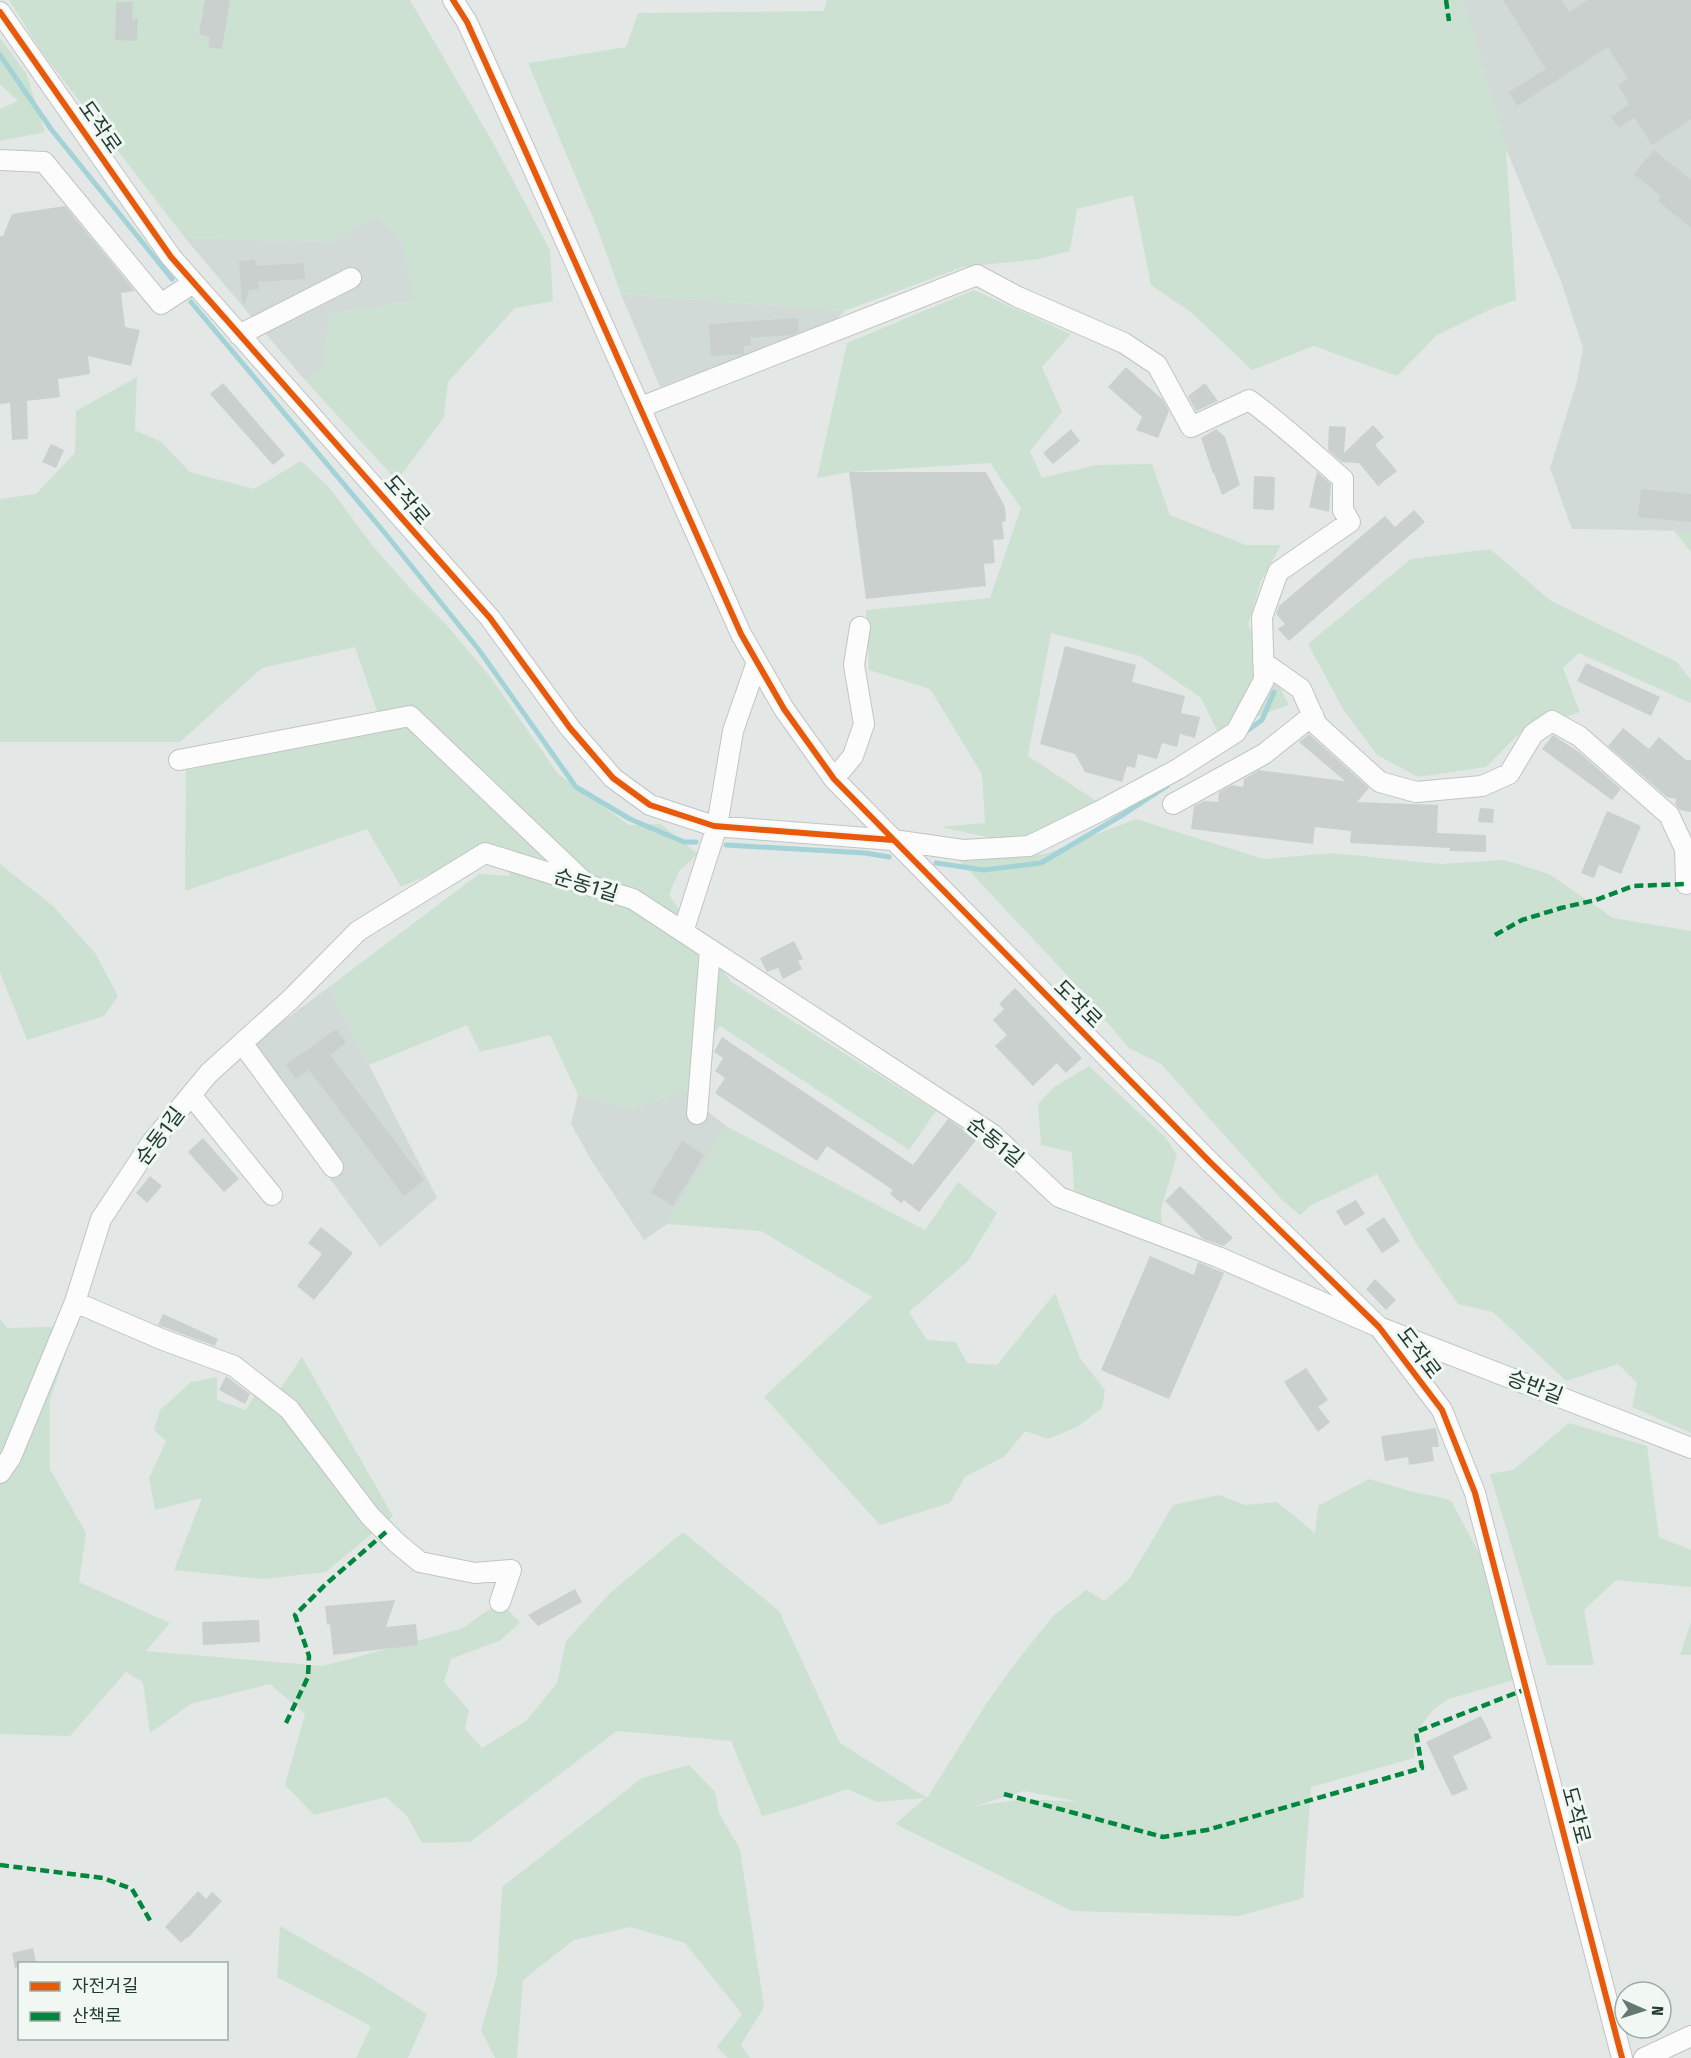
<svg xmlns="http://www.w3.org/2000/svg" width="1691" height="2058" font-family="'Fira Sans Condensed','Noto Sans KR',sans-serif">
<style>
.built{fill:#d1dad6}
.green{fill:#cce1d2;fill-rule:evenodd}
.lines{fill:none;stroke-linecap:round;stroke-linejoin:round}
.stream{stroke:#a3d2d7;stroke-width:5}
.building{fill:#cad0cd}
.minor-casing{stroke:#c0c5c3;stroke-width:22}
.minor{stroke:#fbfcfb;stroke-width:20}
.quiet{stroke:#00873e;stroke-width:4.5;stroke-dasharray:9 4.5;stroke-linecap:butt}
.cycleway-casing{stroke:#f1f8f4;stroke-width:10}
.cycleway{stroke:#e8590c;stroke-width:6}
.labels{text-anchor:middle;stroke-width:6;stroke-linejoin:round;paint-order:stroke}
.street-label{font-size:21px;fill:#213b33;stroke:#f1f8f4}
</style>
<rect width="100%" height="100%" fill="#e3e8e6"/>
<path class="built" d="M1462,0h229v531l-119,-2 -22,-61 27,-87 6,-33 -21,-64 -56,-135 -36,-126z
M376,215l25,26 14,59 -85,14 -7,58 -19,7 -119,-141 147,4z
M621,294l223,17 -10,11 -174,65z
M329,987l108,211 -57,49 -141,-193z
M689,1089v7l37,30 -59,98 -23,16 -53,-80 -20,-36 7,-29 52,14z"/>
<path class="green" d="M9,0h401l82,141 58,109 3,51 -38,7 -67,74 -4,35 -47,64 -93,-102 19,-7 7,-58 85,-14 -14,-59 -25,-26 -44,27 -147,-4 -144,-187z
M827,0h635l8,23 36,126 10,151 -23,8 -56,27 -40,41 -83,-30 -62,24 -60,-57 -41,-28 -18,-90 -56,14 -7,42 -31,8 -76,8 -119,44 -223,-17 -23,-64 -70,-167 98,-16 12,-34 186,-2z
M0,38l26,35 19,59 -45,9v-32l18,-8 -18,-17z
M974,290l97,44 -29,33 20,45 -32,39 12,27 54,-13 56,-1 18,51 76,30h35l-20,36 -13,44 41,80 -72,26 -16,-33 -61,-42 -89,-23 -23,123 70,46 -69,44 -89,-19 45,-4 -3,-49 -52,-85 -61,-19 -3,-60 124,-12 31,-90 -31,-45 -141,9 -32,6 30,-135z
M137,377l-2,53 26,12 29,30 64,17 47,-28 28,26 43,58 37,42 36,36 46,55 67,96 71,51 32,-1 37,30 -19,17 -10,24 62,87 205,129 -27,39 -189,-124 -27,37 -4,26 -59,20 -52,-14 -28,-60 -70,17 -13,-27 -98,40 -40,-78 150,-113 31,2 -13,-32 -96,43 -34,-58 -182,62 1,-121 224,-46 -4,-16 -28,6 -23,-67 -93,21 -82,74h-180v-243l36,-5 39,-41 1,-42z
M1674,531h17v21z
M1490,549l61,52 126,61 14,18v23l-112,-50 -16,15 17,44 -59,20 -35,35 -68,10 -41,-22 -34,-46 -35,-65 103,-85z
M1136,819l128,40 68,-6 109,11 63,-4 45,14 64,44 78,13v502l-59,-26 5,-24 -19,-19 -52,17 -73,-69 -35,-8 -41,-59 -40,-71 -67,32 -10,9 -17,-14 -122,-137 -32,-16 -64,-75 -106,-113 86,-6z
M0,864l53,42 42,47 23,43 -14,20 -77,24 -27,-68z
M1089,1066l77,72 11,17 -16,54 1,16 -67,-22 -21,-13 -2,-38 -31,-7 -3,-41 16,-17z
M726,1126l199,104 33,-48 39,31 -29,48 -59,51 18,28 29,2 11,21 30,2 58,-72 25,65 25,32 -3,18 -25,19 -29,12 -23,-8 -20,25 -40,21 -15,26 -70,22 -116,-128 108,-100 -111,-66 -94,-7z
M0,1319l7,9 45,-1 20,8 -22,65v69l36,64 -7,49 91,41 -24,28 177,15 138,-37 39,-27 20,20 -19,18 -50,19 -7,23 25,28 -4,19 17,19 44,-27 31,-38 9,-42 43,-47 74,-62 96,79 61,132 87,55 61,-97 25,-35 40,-50 33,-26 19,11 25,-23 43,-73 46,-10 26,10 32,-3 38,31 3,-27 51,-27 48,14 27,5 8,4 33,63 32,114 -68,20 -15,10 -18,23 -2,26 -103,29 -8,111 -64,18 -167,-5 -177,-87 30,-26 -48,4 -30,-13 -52,18 -33,9 -31,-75 -114,-10 -147,111 -48,1 -15,-27 -21,-19 -72,18 -29,-30 20,-71 -35,-30 -79,20 -41,29 -7,-51 -17,-10 -56,64 -70,-2zM1024,1791l56,11 -57,-3 -48,7z
M302,1357l91,159 -67,56 -64,7 -88,-9 28,-72 -47,12 -6,-32 17,-37 -12,-11 6,-20 31,-28 26,-5v23l29,10 17,-29 17,8z
M1569,1423l78,23 12,91 32,13v37l-75,-7 -32,30 10,55h-47l-57,-191 23,-4z
M1691,1622v33h-11z
M689,1765l26,27 4,21 21,36 24,158 -23,38 9,13h-22l-11,-11 25,-33 -57,-71 -55,-16 -56,13 -51,40 -6,78h-22l-14,-28 16,-55 5,-88 140,-109z
M280,1926l86,49 61,39 -19,44h-52l15,-32 -94,-49z"/>
<g class="lines">
<path class="stream" d="M0,55l51,74 121,150
M191,302l193,230 95,118 97,137 54,32 54,23h12
M1244,733l18,-13 12,-28
M726,845l139,8 24,4
M936,863l48,7 57,-7 83,-49 43,-28"/>
</g>
<path class="building" d="M205,0h25l-8,49 -14,-2 2,-10 -11,-3z
M1503,0h58l8,12 19,-12h103v119l-39,26 -18,-28 -15,11 -8,-11 18,-13 -11,-19 10,-6 -20,-32 -91,59 -8,-14 37,-23z
M116,2h17l-1,18 6,-2 -1,23 -22,-1z
M1654,150l37,30v48l-33,-27 3,-5 -27,-22z
M65,206l70,85 -14,2 4,34 15,3 -9,36 -43,-10 2,18 -32,5 2,18 -33,4 1,38 -16,1 -2,-37 -10,1v-168h3l9,-22z
M256,260l-1,6 49,-3 1,16 -47,3 1,7 -10,1 -4,13h-3l-3,-42z
M798,318l1,14 -7,3 -42,3 1,7 -7,1v8l-33,2 -2,-32z
M1126,367l37,33 6,11 -11,27 -22,-8 6,-13 -34,-30z
M223,383l62,72 -12,10 -63,-71z
M1205,383l13,18 -22,10 -8,-15z
M1373,425l11,12 -9,8 22,26 -19,15 -19,-23 -17,-1 -14,-12 1,-24 17,1 -2,26z
M1071,429l9,12 -27,23 -10,-11z
M1216,429l9,8 15,48 -18,10 -8,-22 -1,1 -12,-36z
M51,444l13,6 -8,18 -14,-6z
M849,472h137l19,35 1,14 -4,1 2,17 -11,1 2,23 -11,1 2,22 -120,13z
M1317,472l14,12 -2,28 -20,-5z
M1254,476l21,1 -1,33 -21,-1z
M1641,489l50,5v28l-53,-5z
M1414,510l11,12 -136,119 -11,-12 7,-5 -9,-10 3,-8 106,-90 10,11z
M1065,646l71,19 -4,17 53,14 -4,17 19,4 -5,21 -15,-4 -3,13 -15,-4 -5,16 -19,-5 -3,14 -8,-2 -5,16 -37,-10 -10,-18 -35,-10z
M1586,663l74,34 -9,19 -74,-35z
M1623,728l26,21 10,-12 27,23h5v52l-11,-2 -5,-6 1,-5 -9,-2 -59,-51z
M1309,734l60,54 -12,14 81,3 -1,28 49,2v17l-37,-1 1,-3 -100,-5 1,-12 -36,-4 -2,17 -122,-15 3,-23 10,-5 14,1 1,-10 13,-7 11,2 1,-8 15,-9 86,11 -46,-39z
M1553,735l27,18 41,36 -9,11 -70,-51z
M1480,808l14,1 -1,14 -15,-1z
M1607,811l34,15 -20,48 -22,-9 -5,13 -13,-5z
M794,941l9,18 -5,2 4,8 -19,10 -5,-11 -11,4 -7,-14z
M1015,988l67,70 -16,15 -9,-10 -24,23 -38,-40 12,-11 -14,-15 11,-11 -5,-5z
M336,1029l10,14 -16,12 94,125 -20,16 -95,-126 -13,9 -10,-14z
M722,1037l191,128 35,-46 29,20 -58,73 -15,-12 -3,3 -11,-9 3,-4 -66,-44 -10,15 -102,-68 10,-15 -10,-7 8,-13 -9,-6z
M203,1138l36,41 -15,13 -36,-40z
M682,1141l22,14 -31,51 -22,-14z
M150,1176l12,10 -15,17 -11,-10z
M1180,1186l53,52 -9,8 -21,-7 -38,-38z
M1356,1200l9,14 -20,12 -9,-15z
M1384,1217l16,24 -18,12 -16,-24z
M321,1227l32,26 -39,47 -17,-14 25,-32 -14,-11z
M1150,1256l44,19 4,-13 26,11 -55,126 -68,-29z
M1375,1279l21,21 -10,10 -20,-21z
M163,1314l55,25 -3,7 -57,-21z
M1306,1368l22,32 -10,7 12,15 -12,10 -34,-50z
M226,1376l24,18 -5,10 -26,-14z
M1436,1428l3,19h-7l2,14 -25,4 -1,-8 -23,4 -4,-25z
M575,1589l7,13 -44,24 -10,-11z
M395,1600l-9,27 30,-3 2,21 -85,10 -3,-31 -3,1 -2,-19z
M259,1620l1,22 -57,3 -1,-23z
M1481,1716l11,22 -39,18 15,33 -16,7 -26,-54z
M198,1891l8,8 6,-7 10,9 -34,37 -1,-1 -6,6 -16,-16z
M33,1948l3,14 -16,2v3l-5,1 -3,-15z"/>
<g class="lines">
<g class="minor-casing">
<path id="minor" d="M453,0l14,22 57,126 217,486 43,75 50,70 376,383 169,165 63,83 33,83 147,565
M0,12l171,245 319,361 80,110 43,50 37,27 64,21 179,14 70,10 66,-4 71,-35 78,-42 58,-37 28,-52 -2,-63 16,-45 72,-50 -7,-12v-31c-31,-27 -61,-55 -94,-79l-58,27 -34,-62 -33,-22 -106,-46 -41,-22 -336,132
M0,160l44,2 117,142 32,-21
M239,335l112,-57
M1263,662l38,27 16,36 63,57 36,10 66,-6 27,-12 24,-40 19,-13 27,15 90,79 16,34 1,35
M179,760l231,-44 173,165
M834,779l19,-23 11,-32 -10,-59 6,-38
M1173,804l91,-50 49,-39
M683,932l34,-106 16,-95 24,-69
M242,1043l91,124
M191,1095l81,100
M697,1114l13,-165
M75,1302l86,37 73,27 55,43 81,107 27,27 23,19 55,11 36,-3 -11,32
M0,1473l11,-16 64,-155 26,-83 51,-77 57,-69 82,-74 67,-68 127,-78 148,46 359,235 67,63 159,60 161,70 312,121
M1644,2058l47,-22"/>
</g>
<use href="#minor" class="minor"/>
<path class="quiet" d="M1446,0l3,21
M1495,935l27,-15 39,-12 35,-8 37,-14 53,-2
M286,1723l22,-46 1,-21 -14,-41 31,-31 60,-52
M1004,1794l159,43 44,-7 215,-62 -6,-36 110,-43
M0,1865l103,13 29,11 19,33"/>
<g class="cycleway-casing">
<path id="cycleway" d="M453,0l14,22 57,126 217,486 43,75 50,70 376,383 169,165 63,83 33,83 147,565
M0,12l171,245 319,361 80,110 43,50 37,27 64,21 179,14"/>
</g>
<use href="#cycleway" class="cycleway"/>
</g>
<g class="labels">
<g class="street-label">
<text transform="translate(100 127) rotate(55)" y="7">도작로</text>
<text transform="translate(407 500) rotate(49)" y="7">도작로</text>
<text transform="translate(586 885) rotate(17)" y="7">순동1길</text>
<text transform="translate(1078 1004) rotate(45)" y="7">도작로</text>
<text transform="translate(160 1136) rotate(-53)" y="7">순동1길</text>
<text transform="translate(995 1142) rotate(39)" y="7">순동1길</text>
<text transform="translate(1419 1353) rotate(53)" y="7">도작로</text>
<text transform="translate(1535 1387) rotate(21)" y="7">승반길</text>
<text transform="translate(1576 1815) rotate(75)" y="7">도작로</text>
</g>
</g>
<rect x="18" y="1962" width="210" height="78" fill="#f1f8f4" stroke="#9eaca7" stroke-width="1.5"/>
<rect x="30" y="1982" width="30" height="9" fill="#e8590c" stroke="#9eaca7" stroke-width="1.5"/>
<text x="72" y="1992" font-size="18" fill="#213b33">자전거길</text>
<rect x="30" y="2012" width="30" height="9" fill="#00873e" stroke="#9eaca7" stroke-width="1.5"/>
<text x="72" y="2022" font-size="18" fill="#213b33">산책로</text>
<g transform="translate(1643 2010) rotate(93)"><circle r="28" fill="#f1f8f4" stroke="#9eaca7" stroke-width="1.5"/>
<path d="M0-4.5L10 22L0 15L-10 22Z" fill="#657872"/>
<text y="-9" font-size="16" font-weight="bold" text-anchor="middle" fill="#213b33">N</text>
</g>
</svg>
